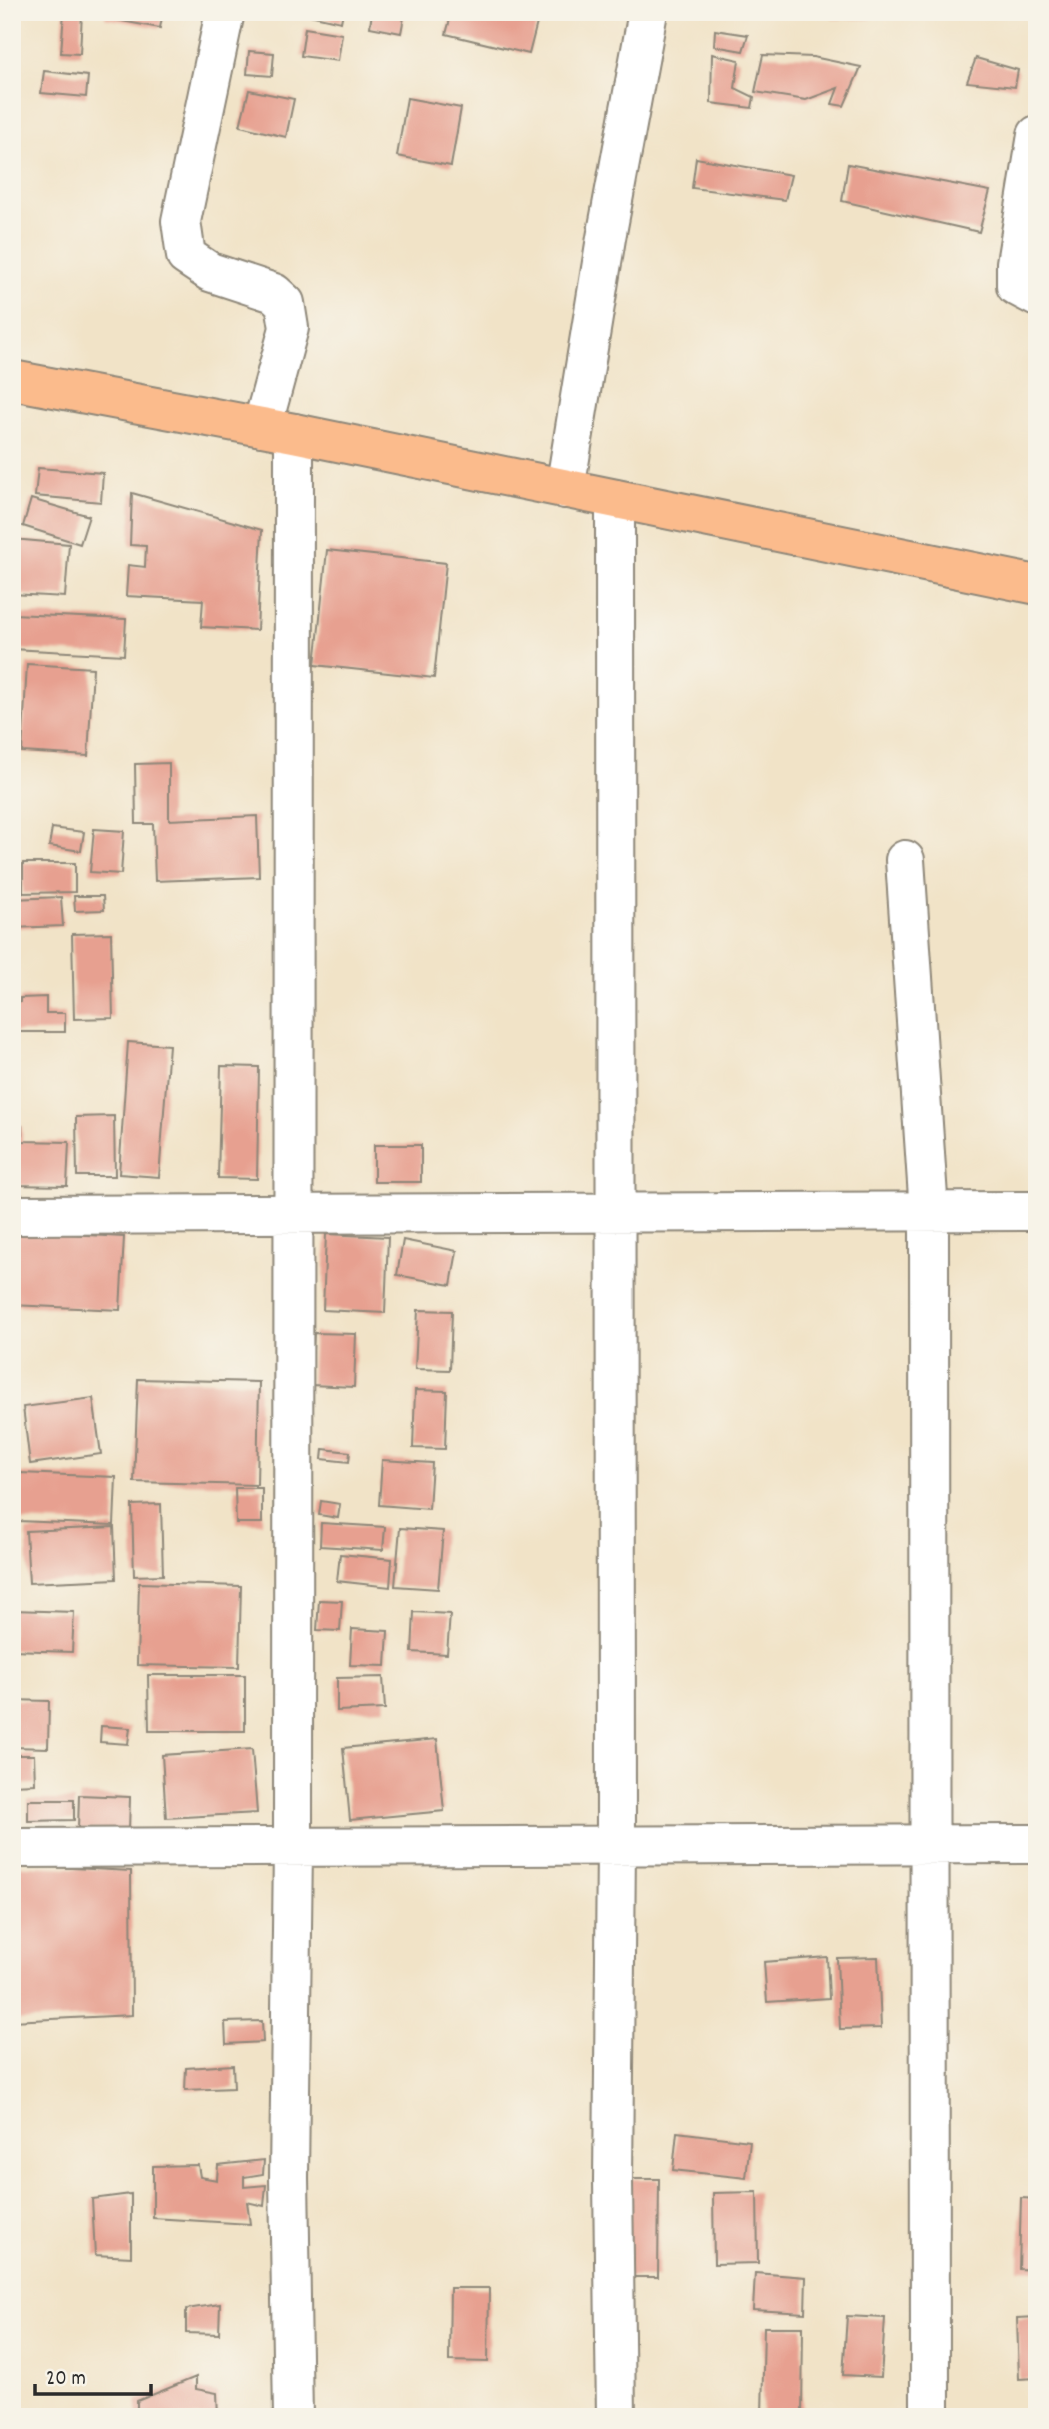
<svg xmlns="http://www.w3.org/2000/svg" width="1049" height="2429" font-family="Dekko,sans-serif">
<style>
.building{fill:#e7a090}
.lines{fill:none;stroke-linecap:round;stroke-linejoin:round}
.minor-casing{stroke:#8e8779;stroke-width:42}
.major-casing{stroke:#8e8779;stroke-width:42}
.minor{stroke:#fff;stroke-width:38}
.major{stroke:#fbbb8c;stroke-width:38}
</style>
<rect width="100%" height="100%" fill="#f7f3e8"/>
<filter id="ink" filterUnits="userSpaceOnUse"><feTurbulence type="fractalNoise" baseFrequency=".0143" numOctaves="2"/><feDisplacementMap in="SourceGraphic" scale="14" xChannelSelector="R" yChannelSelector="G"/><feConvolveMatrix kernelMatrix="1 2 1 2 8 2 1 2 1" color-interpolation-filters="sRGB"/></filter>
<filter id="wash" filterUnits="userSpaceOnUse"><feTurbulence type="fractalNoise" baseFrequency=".00686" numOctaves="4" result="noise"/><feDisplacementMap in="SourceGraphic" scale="28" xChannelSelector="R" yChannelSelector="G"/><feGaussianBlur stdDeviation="1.57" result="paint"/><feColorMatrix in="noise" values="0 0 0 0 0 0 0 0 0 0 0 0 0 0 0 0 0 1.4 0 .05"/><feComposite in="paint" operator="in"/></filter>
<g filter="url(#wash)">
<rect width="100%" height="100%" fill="#f1e3c7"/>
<g id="blocks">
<path class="building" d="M64,12h18l-2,42 -19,-1z
M106,12h57l-3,16 -55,-10z
M297,12h46l-2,10z
M372,12h33l-4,21 -31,-6z
M452,12h75l12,3 -10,39 -83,-20z
M833,12h39l-2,7h-38z
M305,28l37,6 -4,27 -37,-5z
M715,30l33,5 -5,16 -29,-5z
M249,51l25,2 -2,23 -25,-2z
M712,54l27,6 -4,28 19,9 -2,11 -41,-5z
M763,55l50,2 48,10 -17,39 -12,-2 6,-16 -32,12 -51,-8z
M976,58l42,12 -3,17 -48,-5z
M44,71l44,5 -2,21 -45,-4z
M249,90l45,9 -8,38 -46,-11z
M407,98l54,10 -10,58 -54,-10z
M696,158l95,17 -6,25 -93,-12z
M848,164l142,27 -11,41 -137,-31z
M38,468l65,5 -2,29 -66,-6z
M132,493l130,37 -5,100 -56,-3 2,-27 -77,-4 2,-31 17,2 1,-21 -16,-1z
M31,499l58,17 -9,28 -57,-18z
M12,539l57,5 -4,53 -53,-3z
M327,550l119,13 -12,115 -119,-13z
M12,614l114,5 -2,36 -112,-6z
M27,664l66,4 -5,88 -66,-4z
M169,763v57l88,-4 2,61 -104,4 -2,-57h-17l-1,-60z
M52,828l32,4 -3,19 -32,-5z
M94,829l30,2 -3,43 -31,-2z
M23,863h52v29l-52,1z
M74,896h29l1,14 -29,1z
M61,897l2,29 -51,2v-29z
M111,933l2,85 -39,1 -2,-85z
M46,997v16h19v19h-53v-30h8v-4z
M128,1042l41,3 -10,132 -40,-3z
M221,1066l38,1 -2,112 -39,-1z
M114,1116l1,60h-38l-1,-59z
M12,1126h10v15l47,1 -2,44 -55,-1z
M374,1145h47v37h-47z
M12,1231l112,6 -4,73 -108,-5z
M326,1234l62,3 -3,76 -62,-3z
M403,1240l54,11 -6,34 -54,-10z
M418,1310l34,1 -2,59 -35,-1z
M314,1333l42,1 -2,53 -43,-2z
M138,1379l121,3 -2,103 -123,-3z
M415,1390l32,1 -2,58 -32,-1z
M93,1398l8,56 -71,10 -7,-57z
M323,1449l27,3 -1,10 -27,-3z
M382,1460l50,3 -3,46 -50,-4z
M20,1473l96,4 -2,48 -96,-4z
M235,1488h27v35h-26z
M321,1501l19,3 -2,14 -19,-3z
M161,1504l2,71 -29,1 -2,-71z
M321,1523l64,4 -2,23 -63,-4z
M114,1527l2,52 -87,4 -3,-52z
M400,1528l43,3 -5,58 -43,-3z
M340,1554l52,5 -2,28 -53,-6z
M139,1583l102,3 -2,81 -102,-2z
M319,1600l23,1 -2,30 -23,-1z
M12,1610l62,2 -2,40 -60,-2z
M414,1612l36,2 -3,40 -35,-2z
M352,1629l36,2 -2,35 -36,-1z
M148,1675h97v56h-96z
M383,1677l2,32 -48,2v-33z
M12,1700l37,1 -1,47 -36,-1z
M101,1726l29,2 -2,16 -28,-2z
M437,1739l7,72 -94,9 -7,-72z
M252,1749l5,64 -91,5 -4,-63z
M12,1755h22l1,29 -23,1z
M79,1795l51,2 -1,34 -51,-2z
M28,1800h46v20l-46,1z
M12,1865l119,6 1,144 -120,6z
M827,1957l2,41 -62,4 -3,-40z
M878,1957l3,71 -41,1 -3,-71z
M262,2021l1,21 -37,2 -1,-22z
M233,2065l1,23 -49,2 1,-22z
M677,2132l73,9 -4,37 -73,-8z
M264,2160l-1,14 -19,3v10l22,-2 -2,21 -17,-4 3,22 -97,-6v-52l45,-1 2,12 17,3 1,-15z
M629,2179h30l-1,98h-31z
M757,2192l1,71 -44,1 -1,-71z
M131,2194v63l-36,-2 -3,-56z
M1021,2198l16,1v71l-18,-1z
M755,2273l51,4 -1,36 -52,-3z
M450,2288h39l-1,74 -39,-1z
M220,2304l-1,30 -33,-1v-24z
M847,2316l38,2 -4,59 -38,-2z
M1037,2317v61l-18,1 -2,-61z
M764,2327h39l-1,90 -40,-1z
M196,2377v12l21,4 1,24h-81v-16z"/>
</g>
</g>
<g filter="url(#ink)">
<use href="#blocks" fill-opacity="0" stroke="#8e8779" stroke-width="2"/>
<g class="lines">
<g class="minor-casing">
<path id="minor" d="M225,12l-44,209 5,35 24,16 64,21 11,10 4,25 -27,99
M1037,135l-21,128v23l21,11
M565,489l41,-251 42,-226
M615,499l1,1347 -3,335 3,236
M905,860l24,352 1,1205
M12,1215l1025,-4
M12,1848l1025,-4
M293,2417l-4,-239 4,-331 1,-1414"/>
</g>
<g class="major-casing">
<path id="major" d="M12,380l282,53 743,152"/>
</g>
<use href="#minor" class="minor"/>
<use href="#major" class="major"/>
</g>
</g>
<rect width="1049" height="2429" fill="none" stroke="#f7f3e8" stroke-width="42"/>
<path d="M35 2384v10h116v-10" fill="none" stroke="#2b2b2b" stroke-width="3.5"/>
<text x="46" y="2384" font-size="21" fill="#2b2b2b" stroke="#f7f3e8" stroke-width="5" paint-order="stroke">20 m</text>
</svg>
